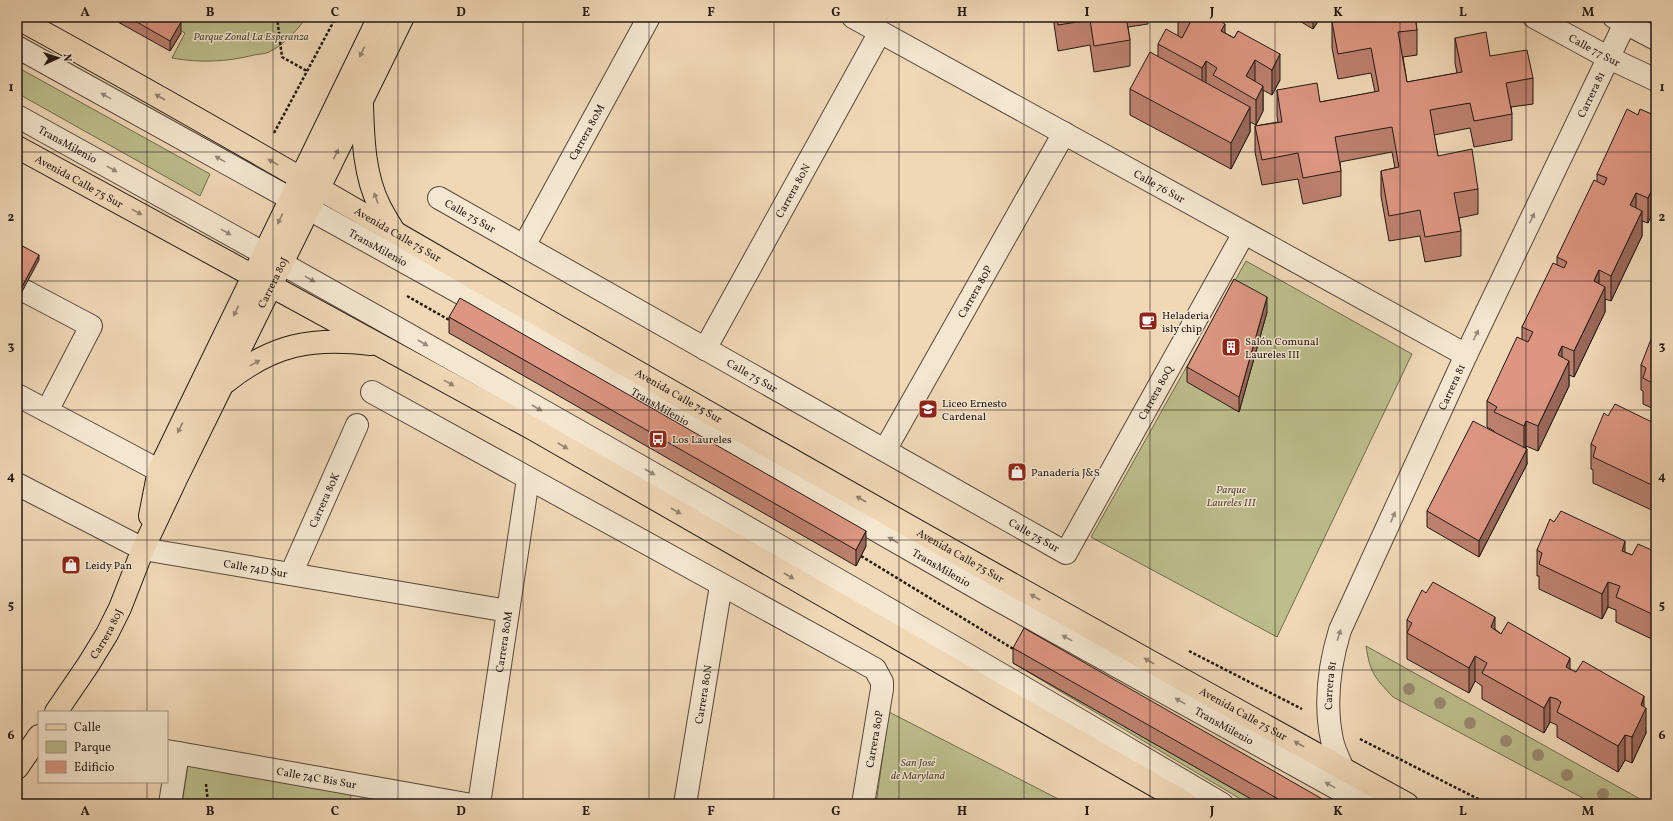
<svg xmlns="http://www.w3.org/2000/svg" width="1673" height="821" font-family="Vollkorn,serif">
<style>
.green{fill:#bcbe8c;stroke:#706b50}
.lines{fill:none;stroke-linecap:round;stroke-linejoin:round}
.minor-casing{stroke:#56483c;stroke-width:24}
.major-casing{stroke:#231814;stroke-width:24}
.path{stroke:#231814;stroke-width:2.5;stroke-dasharray:3 2;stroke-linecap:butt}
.minor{stroke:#f5e6d0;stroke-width:22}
.major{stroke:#f0d8b6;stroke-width:22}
.tree{fill:#998a71}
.wall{fill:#bd816f;stroke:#231814}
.shaded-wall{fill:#9a695a;stroke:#231814}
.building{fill:#dc9681;stroke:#231814}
.oneway{fill:#94826d}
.oneway2{fill:#96897b}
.grid{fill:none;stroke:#231814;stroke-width:1;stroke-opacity:0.55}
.labels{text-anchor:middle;stroke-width:3;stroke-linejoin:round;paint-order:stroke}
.park-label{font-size:11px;font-style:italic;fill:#514a38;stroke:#f5e6d0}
.street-label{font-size:11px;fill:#231814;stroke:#f5e6d0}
.poi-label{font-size:11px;fill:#231814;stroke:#f5e6d0;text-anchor:start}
.neatline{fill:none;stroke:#231814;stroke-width:1.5}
.grid-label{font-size:13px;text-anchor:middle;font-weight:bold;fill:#231814}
</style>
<rect width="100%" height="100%" fill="#f0d8b6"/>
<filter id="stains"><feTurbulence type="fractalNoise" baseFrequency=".005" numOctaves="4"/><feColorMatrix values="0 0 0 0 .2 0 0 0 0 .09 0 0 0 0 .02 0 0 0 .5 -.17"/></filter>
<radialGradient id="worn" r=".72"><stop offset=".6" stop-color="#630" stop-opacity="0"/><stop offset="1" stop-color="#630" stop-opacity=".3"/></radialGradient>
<path class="green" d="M157,17h150c-10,13 -23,28 -38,35 -4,2 -10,2 -15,3 -27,7 -55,8 -82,3l13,-25z
M17,67l193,107 -10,22 -183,-103z
M1246,261l166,93 -135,283 -186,-100z
M1366,646l283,158h-55l-201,-107c-18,-19 -23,-24 -27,-51z
M1013,663l247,141h-11z
M889,712l179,92h-192z
M188,764l164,23 -2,17h-168z"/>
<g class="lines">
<g class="minor-casing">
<g id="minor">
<path id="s1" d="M853,17l613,338"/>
<path id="s2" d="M1534,17l75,41 47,22"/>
<path d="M1614,17l42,22"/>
<path id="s3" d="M17,47l503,279 471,270 374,208"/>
<path id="s4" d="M17,116c405,224 807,453 1205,688"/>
<path id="s5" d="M439,198l627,355 178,-320"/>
<path id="s6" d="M524,246l125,-229"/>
<path d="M23,290l68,36 -44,85"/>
<path id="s7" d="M705,349l175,-317"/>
<path d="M372,392l503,277 7,13v7l-19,115"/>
<path d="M17,395l158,84"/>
<path id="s8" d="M885,450l179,-317"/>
<path id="s9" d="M17,484l126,65 365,62"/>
<path id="s10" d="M291,574l66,-149"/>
<path id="s11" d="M167,751l299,53"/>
<path id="s12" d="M1343,769c-4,-10 -9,-19 -11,-29 -8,-38 -3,-74 8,-110l126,-275 162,-338"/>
<path d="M170,804l8,-51"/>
<path id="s13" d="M479,804l49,-325"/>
<path id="s14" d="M685,804l36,-219"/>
</g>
</g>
<g class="major-casing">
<g id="major">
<path id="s15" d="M17,18c162,88 321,182 481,274 301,173 604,344 909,512"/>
<path d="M362,104c1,34 2,72 18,103 4,8 9,16 14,24"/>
<path id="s16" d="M17,147l518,283 652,374"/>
<path d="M226,382c47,-38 86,-45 145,-38"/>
<path d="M150,516l9,-46 220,-453"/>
<path id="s17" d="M56,712l32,-47 19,-31 13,-26 23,-59 33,-70 227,-462"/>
<path d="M17,768l22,-32"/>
</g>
</g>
<path class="path" d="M277,17l5,40 25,14
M274,133l62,-116
M407,296l44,25
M861,556l154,94
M1189,651l113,58
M1360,739l128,65
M206,784l2,20"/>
<use href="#minor" class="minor"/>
<use href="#major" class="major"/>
</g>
<g class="tree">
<circle cx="1409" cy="689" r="6"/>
<circle cx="1440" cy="703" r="6"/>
<circle cx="1470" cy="723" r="6"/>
<circle cx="1506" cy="741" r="6"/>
<circle cx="1538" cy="755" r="6"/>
<circle cx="1567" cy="775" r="6"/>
<circle cx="1603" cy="794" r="6"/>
</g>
<path class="wall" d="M109,17h63l9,16 -11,18z
M1053,17h95v7l-20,3 2,13v26l-36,6 -4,-27 -32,6z
M1178,17h35l12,16 9,5 4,-7 42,49 -8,15 -9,-5v21l-7,14 -6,-3v10l-19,37 -101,-54v-26l28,-33v-12l20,-8z
M1293,17h28l-8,12z
M1352,17h63l2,13v25l-14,2 4,25 50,-9 -2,-10v-25l78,40v26l-22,3 1,7v26l-38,7 -4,-19 -36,7 4,21 40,33v25l-19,4 2,13v25l-36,6 -5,-26 -31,5 -8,-45v-25l14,-3 -3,-16 -52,10 1,9v25l-38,8 -5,-25 -36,6 -7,-33v-26l23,-4 -1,-6v-26l43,12 55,-10 -4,-19 -33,6 -6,-31v-26l20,-4z
M1638,115l18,1 -8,107 -6,-2v15l-31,65 -6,-2v13l-31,65 -5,-2v11l-31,65 -12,-5v2l1,16 -48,93 -52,-30v-16l67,-79v-1l-7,-4v-26l35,-61v-13l35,-62v-8l40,-75v-8z
M1267,312l-28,100 -52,-30v-15z
M449,317l417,229 -10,20 -407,-233z
M1656,336v74l-13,-6v-13l-2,-1v-25z
M1608,416l48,8v88l-63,-29v-13l-2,-1v-25z
M1554,522l78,33 24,-3v89l-40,-19v-12l-8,-3 -6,12 -63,-30v-13h-2v-26z
M1426,593l69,36 6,5 143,73 2,26 -14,30 -7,-3 -7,12 -61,-35v-12l-7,-3 -6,11 -62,-34v-13l-7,-5 -6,12 -62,-34v-39z
M1013,648l318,156h-71l-247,-141z"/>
<path class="shaded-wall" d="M1313,17h8l-8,12z
M181,22v11l-11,18v-10z
M1225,24v25l-4,-18z
M1280,54v26l-8,15v-25z
M1255,60v26l-9,-10z
M1206,61v25l-4,8v-26z
M1263,86v25l-7,14v-25z
M1250,107v25l-19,37v-26z
M1656,181v25l-8,17v-25z
M1636,193v25l-6,-13z
M1642,211v25l-31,65v-25z
M39,255v5l-22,41v-5z
M1599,270v25l-5,-14z
M1605,287v25l-31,65v-26z
M1267,297v15l-28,100v-15z
M1562,346v26l-4,-17z
M1569,361v25l-31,65v-25z
M1526,421v25l-2,6v-26z
M1527,449v15l-48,93v-16z
M866,531v15l-10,20v-16z
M1625,541v26l-3,-16z
M1608,582v25l-6,12v-25z
M1495,617v25l-4,-15z
M1475,656v25l-6,12v-25z
M1570,658v25l-4,-16z
M1644,696v15l2,-3v25l-14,30v-26z
M1550,697v25l-6,11v-25z
M1625,735v25l-7,12v-26z"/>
<path class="building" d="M128,17h44l9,5 -11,19z
M1057,17h69l4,23 -36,6 -4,-26 -32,5z
M1188,17h25l12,7 -4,7 13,7 4,-7 42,23 -8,16 -17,-10 -9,16 17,10 -7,14 -43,-25 4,-7 -11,-7 -4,7 -44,-24 8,-15 16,9 10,-19z
M1357,17h58l2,13 -19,2 9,50 55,-10 -7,-34 31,-6 4,24 37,-6 6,28 -27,5 6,31 -38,7 -4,-18 -40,7 8,46 34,-7 6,40 -24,4 7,38 -36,6 -5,-27 -31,6 -8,-45 18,-4 -7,-40 -57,10 6,34 -38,7 -5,-25 -36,7 -7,-34 27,-4 -5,-32 40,-7 3,19 59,-11 -8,-43 -33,6 -6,-32 25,-4z
M1150,52l100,55 -19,36 -101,-54z
M1627,109l11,6 2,-6 16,7v65l-8,17 -12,-5 -6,12 12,6 -31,65 -12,-6 -3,6 -2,5 11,6 -31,64 -12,-5 -4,9 11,6 -31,65 -12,-5 -2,5 -30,-14 3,-5 -10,-6 30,-64 11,5 5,-10 -11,-5 31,-64 11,5 3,-6 -10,-5 37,-77 10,5 3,-7 -10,-4z
M17,243l22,12 -22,41z
M1234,279l33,18 -28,100 -52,-30z
M460,298l406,233 -10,19 -407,-233z
M1653,334l3,2v49l-13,-7 3,-10 -5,-3z
M1615,404l41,20v63l-63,-30 3,-10 -5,-3 13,-31 4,3z
M1473,421l54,28 -48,92 -52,-30z
M1561,511l64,30 -3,10 10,4 6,-11 18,8v64l-40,-19 4,-11 -12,-4 -6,12 -63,-30 3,-11 -5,-3 13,-31 4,3z
M1433,582l62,35 -4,10 10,7 7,-12 62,36 -4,9 10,5 7,-11 61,35 -3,9 5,3 -14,29 -7,-2 -7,11 -61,-34 4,-10 -4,-3 -7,-2 -6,11 -62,-35 5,-10 -12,-7 -6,12 -62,-35 5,-10 -5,-3 15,-30 4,3z
M1024,628l307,176h-44l-274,-156z"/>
<defs><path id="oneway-solid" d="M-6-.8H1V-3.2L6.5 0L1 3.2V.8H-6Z"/></defs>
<g class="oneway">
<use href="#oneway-solid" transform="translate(362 52) rotate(116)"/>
<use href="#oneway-solid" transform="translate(160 97) rotate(-150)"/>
<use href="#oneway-solid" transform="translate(336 154) rotate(-64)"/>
<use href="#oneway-solid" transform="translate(273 162) rotate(-150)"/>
<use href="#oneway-solid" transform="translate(376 198) rotate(-110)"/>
<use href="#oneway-solid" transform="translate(137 212) rotate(29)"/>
<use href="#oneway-solid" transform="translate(280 219) rotate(116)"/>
<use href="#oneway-solid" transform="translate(236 311) rotate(116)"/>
<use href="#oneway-solid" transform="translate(255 363) rotate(-29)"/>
<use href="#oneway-solid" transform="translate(449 383) rotate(29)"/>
<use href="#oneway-solid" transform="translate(180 428) rotate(116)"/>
<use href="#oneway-solid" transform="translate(563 446) rotate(30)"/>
<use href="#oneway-solid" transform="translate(861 499) rotate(-150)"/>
<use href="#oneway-solid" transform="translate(676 511) rotate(30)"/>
<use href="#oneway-solid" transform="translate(789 576) rotate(30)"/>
<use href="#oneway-solid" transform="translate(1035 597) rotate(-151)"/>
<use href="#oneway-solid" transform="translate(1149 661) rotate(-151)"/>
<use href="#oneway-solid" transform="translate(1299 744) rotate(-151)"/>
</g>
<g class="oneway2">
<use href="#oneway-solid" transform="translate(106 96) rotate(-151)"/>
<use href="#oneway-solid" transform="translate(220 159) rotate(-151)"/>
<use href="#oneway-solid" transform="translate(112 169) rotate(29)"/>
<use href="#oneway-solid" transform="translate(1532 218) rotate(-64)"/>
<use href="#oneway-solid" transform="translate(226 232) rotate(29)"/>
<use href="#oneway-solid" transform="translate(310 279) rotate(29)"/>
<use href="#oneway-solid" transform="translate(1476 335) rotate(-64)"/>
<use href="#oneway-solid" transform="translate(423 343) rotate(30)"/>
<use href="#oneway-solid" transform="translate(537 408) rotate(30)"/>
<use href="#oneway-solid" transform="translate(650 472) rotate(30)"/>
<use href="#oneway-solid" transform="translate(1393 517) rotate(-66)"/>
<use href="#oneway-solid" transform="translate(893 540) rotate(-150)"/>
<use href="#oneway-solid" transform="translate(1339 635) rotate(-73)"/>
<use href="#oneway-solid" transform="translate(1067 638) rotate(-151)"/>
<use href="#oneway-solid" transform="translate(1180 701) rotate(-151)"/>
<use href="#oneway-solid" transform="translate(1330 785) rotate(-151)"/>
</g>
<path class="grid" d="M147,17v695M273,17v787M398,17v787M523,17v787M649,17v787M774,17v787M899,17v787M1024,17v787M1150,17v787M1275,17v787M1400,17v787M1526,17v787M17,152h1639M17,281h1639M17,410h1639M17,540h1639M17,670h1639M147,782v22"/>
<defs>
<g id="cafe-square" transform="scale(1)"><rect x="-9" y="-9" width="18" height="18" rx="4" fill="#8f2418" stroke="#f5e6d0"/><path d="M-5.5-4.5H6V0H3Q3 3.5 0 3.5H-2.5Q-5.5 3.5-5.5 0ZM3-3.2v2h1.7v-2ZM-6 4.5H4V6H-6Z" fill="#fff"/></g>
<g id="building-square" transform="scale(1)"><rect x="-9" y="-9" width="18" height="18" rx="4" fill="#8f2418" stroke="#f5e6d0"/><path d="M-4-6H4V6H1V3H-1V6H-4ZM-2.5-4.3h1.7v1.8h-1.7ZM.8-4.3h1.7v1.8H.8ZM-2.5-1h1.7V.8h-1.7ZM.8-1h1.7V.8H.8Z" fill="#fff"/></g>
<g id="university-square" transform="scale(1)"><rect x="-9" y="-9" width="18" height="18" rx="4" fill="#8f2418" stroke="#f5e6d0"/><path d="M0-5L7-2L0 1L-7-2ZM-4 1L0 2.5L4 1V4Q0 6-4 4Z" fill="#fff"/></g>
<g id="bus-square" transform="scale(1)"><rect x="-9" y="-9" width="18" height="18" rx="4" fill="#8f2418" stroke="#f5e6d0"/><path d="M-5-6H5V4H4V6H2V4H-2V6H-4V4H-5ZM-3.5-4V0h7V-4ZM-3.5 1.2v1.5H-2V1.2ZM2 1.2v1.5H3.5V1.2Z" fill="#fff"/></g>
<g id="shop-square" transform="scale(1)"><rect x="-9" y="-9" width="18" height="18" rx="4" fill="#8f2418" stroke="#f5e6d0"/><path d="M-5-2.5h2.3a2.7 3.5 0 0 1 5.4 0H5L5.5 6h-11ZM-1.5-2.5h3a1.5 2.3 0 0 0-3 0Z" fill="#fff"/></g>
</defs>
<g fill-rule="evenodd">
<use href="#cafe-square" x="1148" y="321"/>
<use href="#building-square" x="1231" y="347"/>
<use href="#university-square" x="928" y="409"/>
<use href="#bus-square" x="658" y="439"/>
<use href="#shop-square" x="1017" y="472"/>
<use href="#shop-square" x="71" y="565"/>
</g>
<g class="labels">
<g class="park-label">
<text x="251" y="40">Parque Zonal La Esperanza</text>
<text x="1231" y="493">Parque<tspan x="1231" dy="13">Laureles III</tspan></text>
<text x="918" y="766">San José<tspan x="918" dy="13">de Maryland</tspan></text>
</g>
<g class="street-label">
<text dy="4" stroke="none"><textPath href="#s2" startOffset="69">Calle 77 Sur</textPath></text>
<text dy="4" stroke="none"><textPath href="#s12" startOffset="734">Carrera 81</textPath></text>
<text dy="4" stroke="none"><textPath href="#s6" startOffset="130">Carrera 80M</textPath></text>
<text dy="4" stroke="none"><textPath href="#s4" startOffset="58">TransMilenio</textPath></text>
<text dy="4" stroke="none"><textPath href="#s16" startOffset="71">Avenida Calle 75 Sur</textPath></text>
<text dy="4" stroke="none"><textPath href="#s1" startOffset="350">Calle 76 Sur</textPath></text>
<text dy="4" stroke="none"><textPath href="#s7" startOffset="181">Carrera 80N</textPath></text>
<text dy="4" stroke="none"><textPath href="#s5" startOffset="36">Calle 75 Sur</textPath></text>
<text dy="4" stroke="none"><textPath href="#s15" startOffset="438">Avenida Calle 75 Sur</textPath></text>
<text dy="4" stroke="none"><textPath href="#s3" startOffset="413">TransMilenio</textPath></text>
<text dy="4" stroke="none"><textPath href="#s17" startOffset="482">Carrera 80J</textPath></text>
<text dy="4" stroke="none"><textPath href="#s8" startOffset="182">Carrera 80P</textPath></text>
<text dy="4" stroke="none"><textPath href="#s5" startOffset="360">Calle 75 Sur</textPath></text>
<text dy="4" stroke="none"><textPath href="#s12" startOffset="410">Carrera 81</textPath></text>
<text dy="4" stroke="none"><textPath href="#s5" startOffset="904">Carrera 80Q</textPath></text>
<text dy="4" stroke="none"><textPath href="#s15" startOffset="762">Avenida Calle 75 Sur</textPath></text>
<text dy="4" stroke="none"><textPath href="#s3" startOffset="737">TransMilenio</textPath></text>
<text dy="4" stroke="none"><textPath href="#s10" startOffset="81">Carrera 80K</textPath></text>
<text dy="4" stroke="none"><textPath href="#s5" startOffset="684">Calle 75 Sur</textPath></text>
<text dy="4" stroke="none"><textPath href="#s15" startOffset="1086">Avenida Calle 75 Sur</textPath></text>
<text dy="4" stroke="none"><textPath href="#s9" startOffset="256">Calle 74D Sur</textPath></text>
<text dy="4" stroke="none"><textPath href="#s3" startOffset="1061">TransMilenio</textPath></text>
<text dy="4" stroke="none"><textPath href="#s17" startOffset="93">Carrera 80J</textPath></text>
<text dy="4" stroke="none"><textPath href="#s13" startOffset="164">Carrera 80M</textPath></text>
<text dy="4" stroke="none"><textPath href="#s12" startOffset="86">Carrera 81</textPath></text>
<text dy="4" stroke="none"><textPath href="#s14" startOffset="111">Carrera 80N</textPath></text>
<text dy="4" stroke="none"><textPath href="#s15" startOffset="1410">Avenida Calle 75 Sur</textPath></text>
<text dy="4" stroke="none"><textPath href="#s3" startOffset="1385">TransMilenio</textPath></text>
<text transform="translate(874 739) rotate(-80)" y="4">Carrera 80P</text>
<text dy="4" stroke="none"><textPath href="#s11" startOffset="152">Calle 74C Bis Sur</textPath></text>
</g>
<g class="poi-label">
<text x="1162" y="319">Heladeria<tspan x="1162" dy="13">isly chip</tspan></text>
<text x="1245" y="345">Salón Comunal<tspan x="1245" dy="13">Laureles III</tspan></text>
<text x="942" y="407">Liceo Ernesto<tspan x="942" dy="13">Cardenal</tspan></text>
<text x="672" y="443">Los Laureles</text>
<text x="1031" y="476">Panadería J&amp;S</text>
<text x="85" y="569">Leidy Pan</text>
</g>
</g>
<rect width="1673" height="821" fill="none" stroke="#f0d8b6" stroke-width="44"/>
<rect x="38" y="711" width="130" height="72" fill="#f5e6d0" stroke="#a19485"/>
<rect x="46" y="724" width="20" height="6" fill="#f0d8b6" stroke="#a19485"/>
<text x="74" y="731" font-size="12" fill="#231814">Calle</text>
<rect x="46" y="741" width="20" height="12" fill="#bcbe8c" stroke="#a19485"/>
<text x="74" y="751" font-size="12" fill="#231814">Parque</text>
<rect x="46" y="761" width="20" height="12" fill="#dc9681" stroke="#a19485"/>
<text x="74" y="771" font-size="12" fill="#231814">Edificio</text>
<g transform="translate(58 58) rotate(87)" stroke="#f5e6d0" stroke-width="3" paint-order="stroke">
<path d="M0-3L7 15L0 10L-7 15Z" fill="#231814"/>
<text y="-6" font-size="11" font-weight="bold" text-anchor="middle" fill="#231814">N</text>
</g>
<rect x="22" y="22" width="1629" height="777" class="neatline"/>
<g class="grid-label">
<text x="85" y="16">A</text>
<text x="210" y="16">B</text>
<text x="335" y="16">C</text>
<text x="461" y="16">D</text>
<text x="586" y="16">E</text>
<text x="711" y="16">F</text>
<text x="836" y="16">G</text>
<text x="962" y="16">H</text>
<text x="1087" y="16">I</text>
<text x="1212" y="16">J</text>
<text x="1338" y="16">K</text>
<text x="1463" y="16">L</text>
<text x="1588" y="16">M</text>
<text x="11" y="91">1</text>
<text x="1662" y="91">1</text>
<text x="11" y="221">2</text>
<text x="1662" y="221">2</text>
<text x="11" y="350">3</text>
<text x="1662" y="350">3</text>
<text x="11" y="480">4</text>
<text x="1662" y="480">4</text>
<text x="11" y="609">5</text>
<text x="1662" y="609">5</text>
<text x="11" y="739">6</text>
<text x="1662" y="739">6</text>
<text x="85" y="815">A</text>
<text x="210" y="815">B</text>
<text x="335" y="815">C</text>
<text x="461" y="815">D</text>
<text x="586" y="815">E</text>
<text x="711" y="815">F</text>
<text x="836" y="815">G</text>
<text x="962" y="815">H</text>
<text x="1087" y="815">I</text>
<text x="1212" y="815">J</text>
<text x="1338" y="815">K</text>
<text x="1463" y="815">L</text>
<text x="1588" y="815">M</text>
</g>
<rect width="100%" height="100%" filter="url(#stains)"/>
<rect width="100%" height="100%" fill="url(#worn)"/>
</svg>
